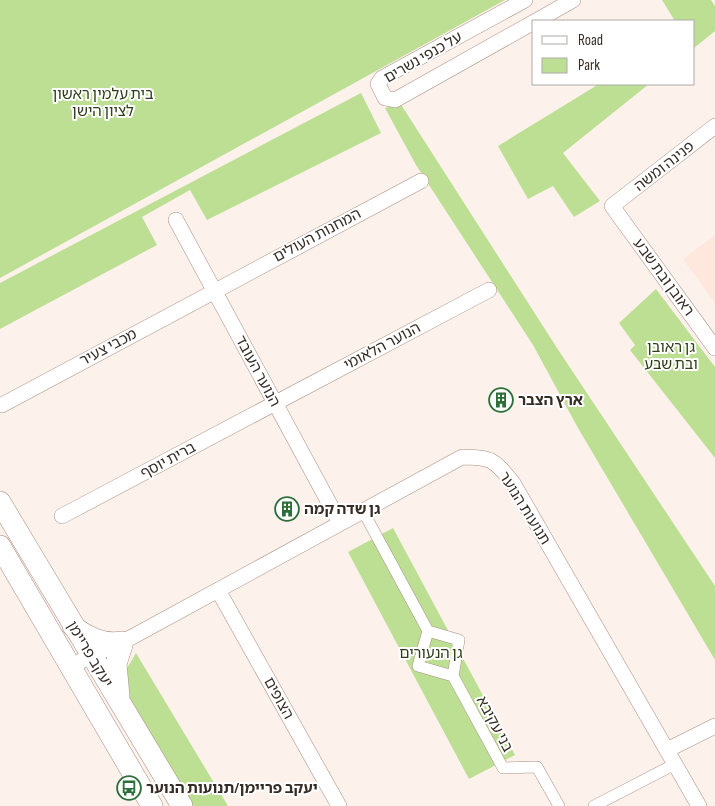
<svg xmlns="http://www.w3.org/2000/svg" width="715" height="806" font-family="'Sofia Sans Condensed','Noto Sans Hebrew',sans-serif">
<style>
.built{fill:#fee8de}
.green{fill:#bddf93}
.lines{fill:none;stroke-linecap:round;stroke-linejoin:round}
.pedestrian-casing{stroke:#a88e82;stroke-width:12}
.minor-casing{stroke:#a88e82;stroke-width:16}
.secondary-casing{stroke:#a88e82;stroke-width:22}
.pedestrian{stroke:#fff;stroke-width:11}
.minor{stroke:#fff;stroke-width:15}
.secondary{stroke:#fff;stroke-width:21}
.labels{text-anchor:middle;stroke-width:4;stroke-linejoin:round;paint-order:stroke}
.street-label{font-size:15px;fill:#362c26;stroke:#fff}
.park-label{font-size:15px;fill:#2f3e19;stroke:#fff}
.poi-label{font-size:15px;font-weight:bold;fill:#362c26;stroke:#fff;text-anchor:start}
</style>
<rect width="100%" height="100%" fill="#fdf1ec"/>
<path class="built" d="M715,235v68l-32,-44z"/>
<path class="green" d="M0,0h505l-505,278z
M662,0h49l4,6v25l-21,17v-27h-19z
M599,84h50l-86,69 37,48 -26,16 -21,-31 -25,13 -30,-53z
M361,93l20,40 -174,87 -17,-30 -48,27 15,28 -157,84v-46z
M400,103l157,245 158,238v74l-137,-232 -45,-83 -117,-180 -31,-57z
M656,289l59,78v91l-85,-108 5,-5 -16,-22z
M393,528l122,227 -46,24 -121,-227z
M136,653l92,153h-46l-53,-89 -6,-42z"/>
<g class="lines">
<g class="pedestrian-casing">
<path id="pedestrian" d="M363,511l65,120 31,9 -6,36 50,92 34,-1 22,39
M428,631l-10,35 35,10
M594,806l81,-42"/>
</g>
<g class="minor-casing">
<path id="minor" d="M525,0l-143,78 -4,6 7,14 10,2 139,-78
M536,21l37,-21
M715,126l-103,80 103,142
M176,220l164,303
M2,405l419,-224
M62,516l427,-226
M218,590l121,216
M72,670l9,-9 51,-24 330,-180c31,0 32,3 51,26l186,323
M667,750l48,-24"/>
</g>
<g class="secondary-casing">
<path id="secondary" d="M0,502l182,304
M0,546l152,260
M73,626c13,11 31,19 48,16
M119,696l-3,-32 6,-19"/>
</g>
<use href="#pedestrian" class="pedestrian"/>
<use href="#minor" class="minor"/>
<use href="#secondary" class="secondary"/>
</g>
<defs>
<g id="building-ring" transform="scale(1.25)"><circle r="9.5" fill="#fff" stroke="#2c6f3a" stroke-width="1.5"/><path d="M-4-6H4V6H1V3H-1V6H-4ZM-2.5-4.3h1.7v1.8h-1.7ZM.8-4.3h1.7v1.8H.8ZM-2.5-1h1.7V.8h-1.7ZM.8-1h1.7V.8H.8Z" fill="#2c6f3a"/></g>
<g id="bus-ring" transform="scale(1.25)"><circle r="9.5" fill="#fff" stroke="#2c6f3a" stroke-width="1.5"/><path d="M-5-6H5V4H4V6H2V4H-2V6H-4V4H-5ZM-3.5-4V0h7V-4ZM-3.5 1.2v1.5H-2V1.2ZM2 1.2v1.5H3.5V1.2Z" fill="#2c6f3a"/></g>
</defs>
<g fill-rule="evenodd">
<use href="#building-ring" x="501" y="400"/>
<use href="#building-ring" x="287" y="509"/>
<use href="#bus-ring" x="129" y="788"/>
</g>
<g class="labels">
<g class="street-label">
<text transform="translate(423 57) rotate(-30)" y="5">על כנפי נשרים</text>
<text transform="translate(664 166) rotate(-38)" y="5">פנינה ומשה</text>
<text transform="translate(317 235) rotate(-28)" y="5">המחנות העולים</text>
<text transform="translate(664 277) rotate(54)" y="5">ראובן ובת שבע</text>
<text transform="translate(382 346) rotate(-28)" y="5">הנוער הלאומי</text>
<text transform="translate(108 347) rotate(-28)" y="5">מכבי צעיר</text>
<text transform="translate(258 371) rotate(62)" y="5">הנוער העובד</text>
<text transform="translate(168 460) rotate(-28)" y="5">ברית יוסף</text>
<text transform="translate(525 508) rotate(58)" y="5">תנועות הנוער</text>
<text transform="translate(90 654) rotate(59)" y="5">יעקב פריימן</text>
<text transform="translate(279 698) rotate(61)" y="5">הצופים</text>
<text transform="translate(495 724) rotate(62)" y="5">בני עקיבא</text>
</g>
<g class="park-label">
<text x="103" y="99">בית עלמין ראשון<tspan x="103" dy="17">לציון הישן</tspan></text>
<text x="671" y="352">גן ראובן<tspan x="671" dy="17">ובת שבע</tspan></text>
<text x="431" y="658">גן הנעורים</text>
</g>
<g class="poi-label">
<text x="518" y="405">ארץ הצבר</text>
<text x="304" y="514">גן שדה קמה</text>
<text x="146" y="793">יעקב פריימן/תנועות הנוער</text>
</g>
</g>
<rect x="532" y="20" width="162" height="65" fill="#ffffff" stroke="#afaba8"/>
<rect x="542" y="36" width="25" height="8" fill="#ffffff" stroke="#afaba8"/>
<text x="578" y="45" font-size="15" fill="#362c26">Road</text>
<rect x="542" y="58" width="25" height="15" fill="#bddf93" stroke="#afaba8"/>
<text x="578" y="70" font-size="15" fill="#362c26">Park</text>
</svg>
